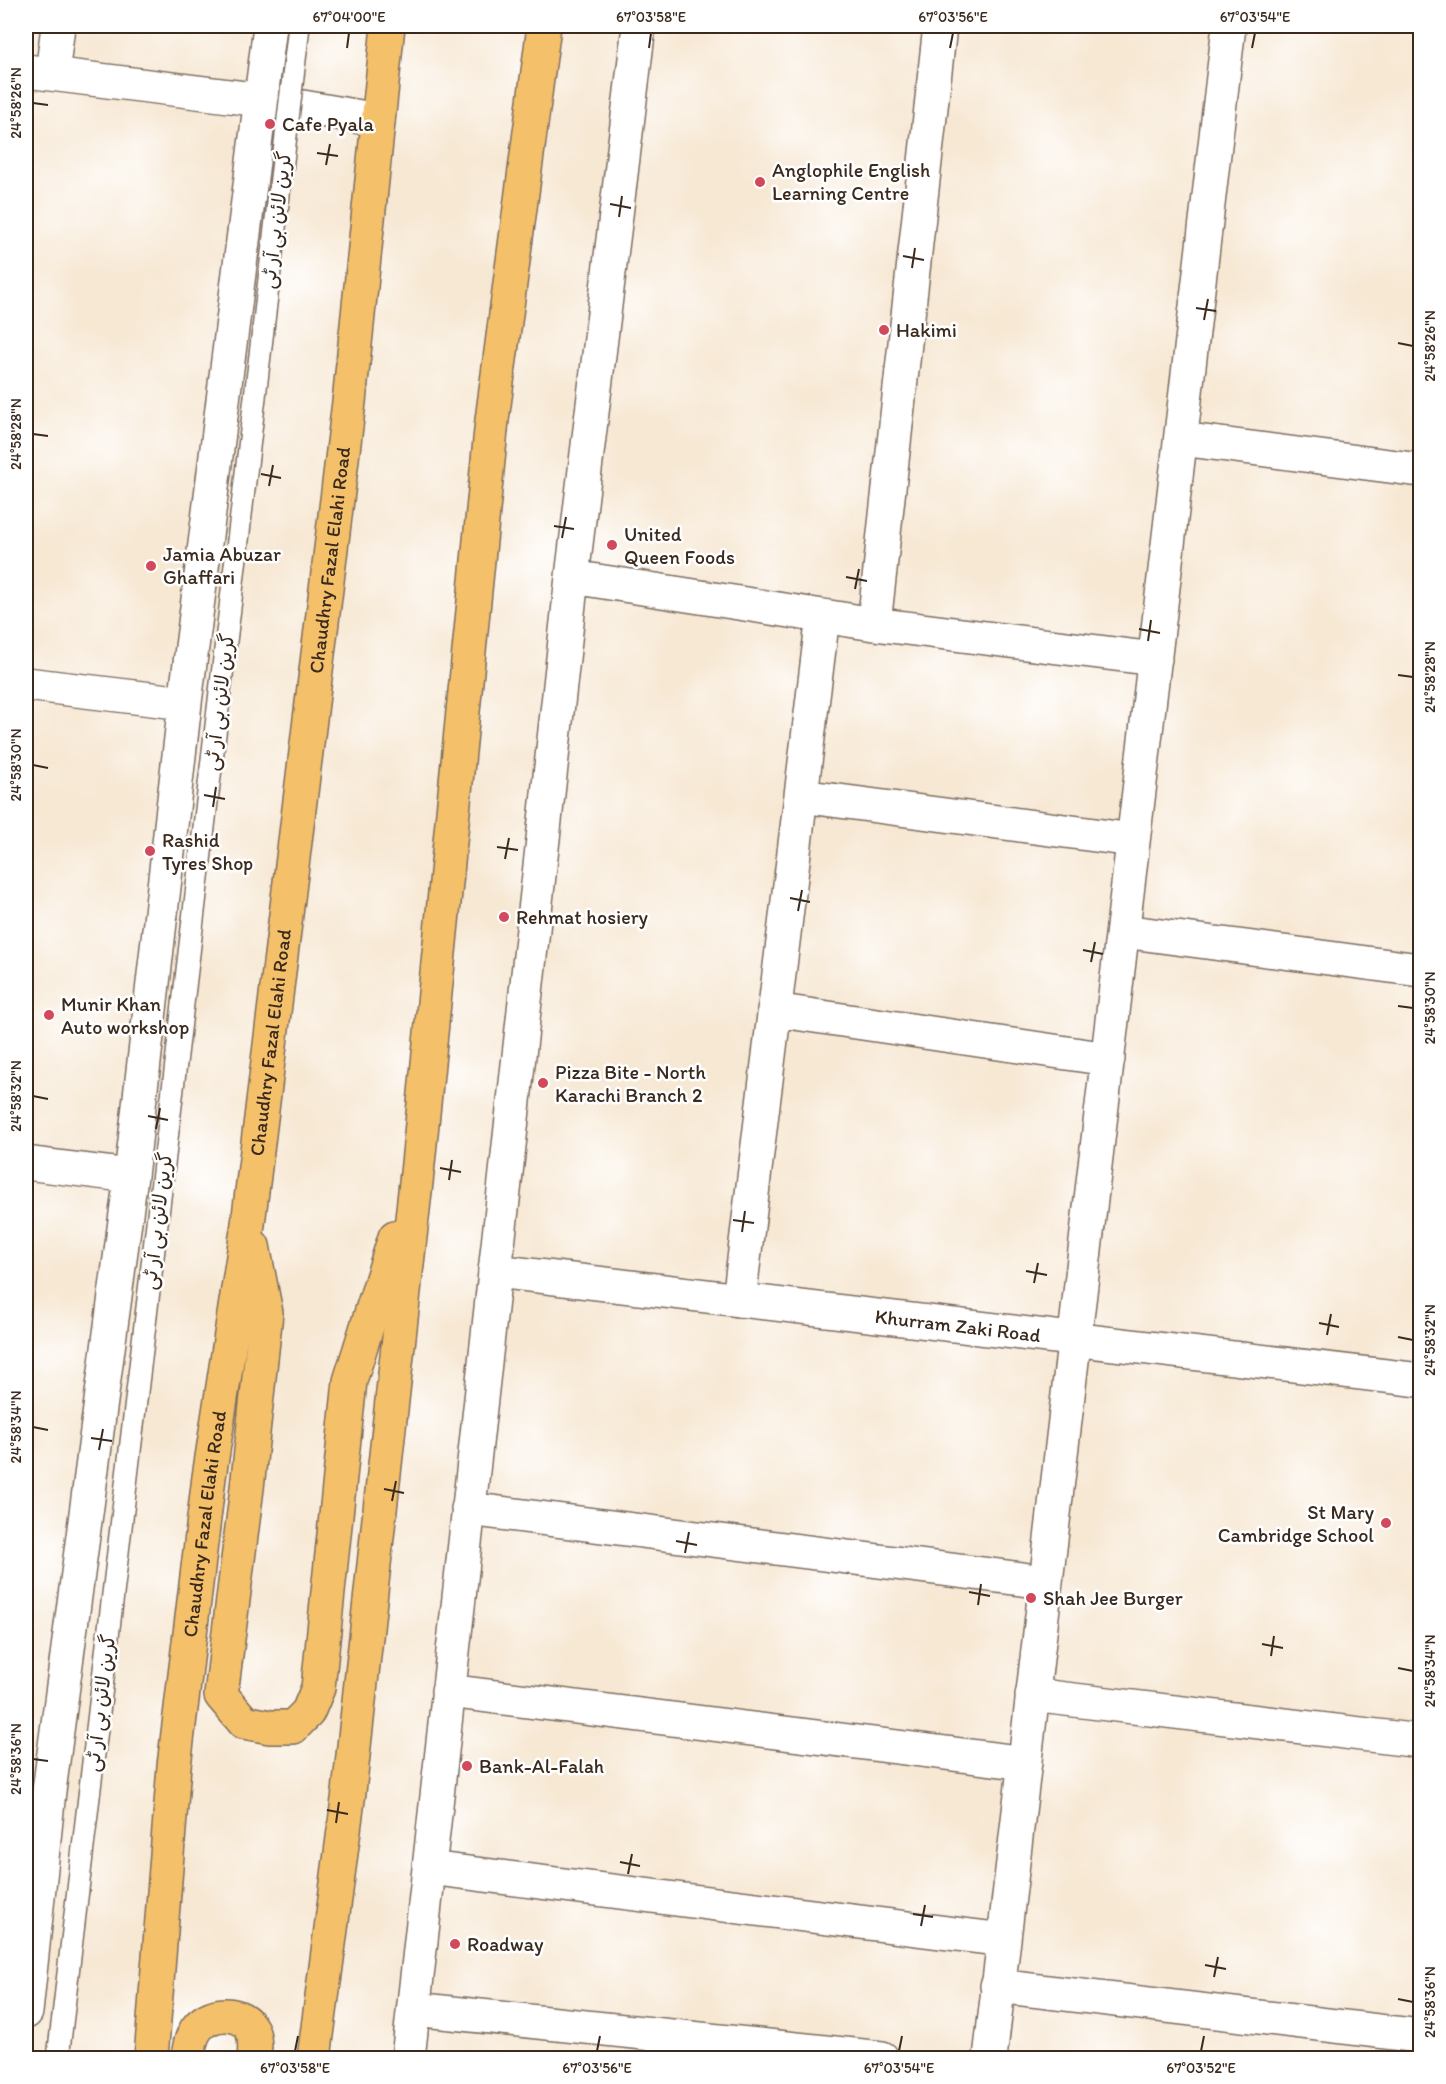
<svg xmlns="http://www.w3.org/2000/svg" width="1446" height="2084" font-family="Itim,'Playpen Sans Arabic',sans-serif">
<style>
.lines{fill:none;stroke-linecap:round;stroke-linejoin:round}
.minor-casing{stroke:#7d6c5e;stroke-width:36}
.tertiary-casing{stroke:#7d6c5e;stroke-width:36}
.primary-casing{stroke:#7d6c5e;stroke-width:36}
.minor{stroke:#fff;stroke-width:33}
.tertiary{stroke:#fff;stroke-width:33}
.primary{stroke:#f4c16a;stroke-width:33}
.service-bridge-casing{stroke:#7d6c5e;stroke-width:24;stroke-linecap:butt}
.service-bridge{stroke:#fff;stroke-width:21}
.ticks{fill:none;stroke:#3b2a1e;stroke-width:2}
.poi-dot{fill:#d1495b;stroke:#fff;stroke-width:2}
.labels{text-anchor:middle;stroke-width:5;stroke-linejoin:round;paint-order:stroke}
.poi-label{font-size:20px;fill:#3b2a1e;stroke:#fff;text-anchor:start}
.street-label{font-size:20px;fill:#3b2a1e;stroke:#fff}
.neatline{fill:none;stroke:#3b2a1e;stroke-width:2}
.ticks-label{font-size:15px;text-anchor:middle;fill:#3b2a1e}
</style>
<rect width="100%" height="100%" fill="#fff"/>
<filter id="ink" filterUnits="userSpaceOnUse"><feTurbulence type="fractalNoise" baseFrequency=".0167" numOctaves="2"/><feDisplacementMap in="SourceGraphic" scale="12" xChannelSelector="R" yChannelSelector="G"/><feConvolveMatrix kernelMatrix="1 2 1 2 8 2 1 2 1" color-interpolation-filters="sRGB"/></filter>
<filter id="wash" filterUnits="userSpaceOnUse"><feTurbulence type="fractalNoise" baseFrequency=".008" numOctaves="4" result="noise"/><feDisplacementMap in="SourceGraphic" scale="24" xChannelSelector="R" yChannelSelector="G"/><feGaussianBlur stdDeviation="1.35" result="paint"/><feColorMatrix in="noise" values="0 0 0 0 0 0 0 0 0 0 0 0 0 0 0 0 0 1.4 0 .05"/><feComposite in="paint" operator="in"/></filter>
<g filter="url(#wash)">
<rect width="100%" height="100%" fill="#f7e8d4"/>
</g>
<g filter="url(#ink)">
<g class="lines">
<g class="minor-casing">
<path id="minor" d="M26,71l236,29 116,20
M52,74l6,-48
M1181,439l239,31
M572,577l302,47 281,35
M874,624l66,-598
M26,684l159,19
M801,796l332,44
M1123,931l297,39
M774,1010l334,49
M26,1163l105,13
M739,1300l84,-684
M468,1509l577,73
M448,1691l577,72
M1032,1695l388,46
M429,1868l575,72
M997,1986l423,50
M414,2009l468,49
M26,2012l23,-221 82,-615 54,-473 85,-677
M408,2058l164,-1481 67,-551
M990,2058l239,-2032"/>
</g>
<g class="tertiary-casing">
<g id="tertiary">
<path id="s1" d="M495,1271l925,109"/>
</g>
</g>
<g class="primary-casing">
<g id="primary">
<path d="M253,1246l13,67 -19,175 -26,207 23,27 26,5h23l15,-15 10,-24 32,-307 45,-144"/>
<path id="s2" d="M151,2058l23,-292 35,-289 39,-253 101,-822 39,-376"/>
<path d="M188,2058c1,-10 3,-23 10,-31 14,-16 44,-17 54,3 4,10 3,19 2,28"/>
<path d="M314,2058l35,-266 69,-628 74,-744 52,-394"/>
</g>
</g>
<use href="#minor" class="minor"/>
<use href="#tertiary" class="tertiary"/>
<use href="#primary" class="primary"/>
<g class="service-bridge-casing">
<path id="service-bridge" d="M58,2058l241,-2032"/>
</g>
<use href="#service-bridge" class="service-bridge"/>
</g>
</g>
<path class="ticks" d="M347,48l2,-15M649,48l2,-15M950,48l3,-15M1252,48l3,-15M33,103l15,2M317,153l21,3M326,165l4,-21M610,204l21,4M619,217l3,-21M903,256l21,4M912,268l3,-20M1196,308l20,3M1204,320l4,-21M1398,343l15,3M33,434l15,2M261,474l20,4M269,486l4,-21M554,526l20,3M562,538l4,-21M846,577l21,4M855,589l4,-20M1139,629l21,4M1148,641l3,-21M1398,675l15,2M33,765l15,3M204,795l21,4M213,807l3,-20M497,847l21,3M505,859l4,-21M790,898l20,4M798,911l4,-21M1083,950l20,4M1091,962l4,-20M1398,1006l15,2M33,1096l15,3M148,1116l20,4M156,1129l4,-21M440,1168l21,4M449,1180l3,-20M733,1220l21,3M742,1232l3,-21M1026,1271l21,4M1034,1283l4,-20M1319,1323l20,4M1327,1335l4,-21M1398,1337l15,3M33,1427l15,3M91,1438l21,3M99,1450l4,-21M384,1489l20,4M392,1501l4,-20M676,1541l21,4M685,1553l4,-21M969,1592l21,4M978,1605l3,-21M1262,1644l21,4M1271,1656l3,-20M1398,1668l15,3M33,1759l15,2M327,1810l21,4M336,1823l3,-21M620,1862l20,4M628,1874l4,-20M913,1914l20,3M921,1926l4,-21M1205,1965l21,4M1214,1977l4,-20M1398,1999l15,3M295,2051l3,-15M597,2051l3,-15M899,2051l3,-15M1201,2051l3,-15"/>
<g class="poi-dot">
<circle cx="270" cy="124" r="6"/>
<circle cx="760" cy="182" r="6"/>
<circle cx="884" cy="330" r="6"/>
<circle cx="612" cy="545" r="6"/>
<circle cx="151" cy="566" r="6"/>
<circle cx="150" cy="851" r="6"/>
<circle cx="504" cy="917" r="6"/>
<circle cx="49" cy="1015" r="6"/>
<circle cx="543" cy="1083" r="6"/>
<circle cx="1386" cy="1523" r="6"/>
<circle cx="1031" cy="1598" r="6"/>
<circle cx="467" cy="1766" r="6"/>
<circle cx="455" cy="1944" r="6"/>
</g>
<g class="labels">
<g class="poi-label">
<text x="282" y="131">Cafe Pyala</text>
<text x="772" y="177">Anglophile English<tspan x="772" dy="23">Learning Centre</tspan></text>
<text x="896" y="337">Hakimi</text>
<text x="624" y="541">United<tspan x="624" dy="23">Queen Foods</tspan></text>
<text x="163" y="561">Jamia Abuzar<tspan x="163" dy="23">Ghaffari</tspan></text>
<text x="162" y="847">Rashid<tspan x="162" dy="23">Tyres Shop</tspan></text>
<text x="516" y="924">Rehmat hosiery</text>
<text x="61" y="1011">Munir Khan<tspan x="61" dy="23">Auto workshop</tspan></text>
<text x="555" y="1079">Pizza Bite - North<tspan x="555" dy="23">Karachi Branch 2</tspan></text>
<text x="1374" y="1519" text-anchor="end">St Mary<tspan x="1374" dy="23">Cambridge School</tspan></text>
<text x="1043" y="1605">Shah Jee Burger</text>
<text x="479" y="1773">Bank-Al-Falah</text>
<text x="467" y="1951">Roadway</text>
</g>
<g class="street-label">
<text transform="translate(276 220) rotate(-83)" y="7">گرین لائن بی آر ٹی</text>
<text dy="7" stroke="none"><textPath href="#s2" startOffset="1509">Chaudhry Fazal Elahi Road</textPath></text>
<text transform="translate(219 702) rotate(-83)" y="7">گرین لائن بی آر ٹی</text>
<text dy="7" stroke="none"><textPath href="#s2" startOffset="1023">Chaudhry Fazal Elahi Road</textPath></text>
<text transform="translate(157 1221) rotate(-83)" y="7">گرین لائن بی آر ٹی</text>
<text dy="7" stroke="none"><textPath href="#s1" startOffset="466">Khurram Zaki Road</textPath></text>
<text dy="7" stroke="none"><textPath href="#s2" startOffset="537">Chaudhry Fazal Elahi Road</textPath></text>
<text transform="translate(100 1703) rotate(-83)" y="7">گرین لائن بی آر ٹی</text>
</g>
</g>
<rect width="1446" height="2084" fill="none" stroke="#fff" stroke-width="66"/>
<rect x="33" y="33" width="1380" height="2018" class="neatline"/>
<g class="ticks-label">
<text x="349" y="22">67°04'00"E</text>
<text x="651" y="22">67°03'58"E</text>
<text x="953" y="22">67°03'56"E</text>
<text x="1255" y="22">67°03'54"E</text>
<text transform="translate(16 103) rotate(-90)" y="5">24°58'26"N</text>
<text transform="translate(1430 346) rotate(-90)" y="5">24°58'26"N</text>
<text transform="translate(16 434) rotate(-90)" y="5">24°58'28"N</text>
<text transform="translate(1430 677) rotate(-90)" y="5">24°58'28"N</text>
<text transform="translate(16 765) rotate(-90)" y="5">24°58'30"N</text>
<text transform="translate(1430 1008) rotate(-90)" y="5">24°58'30"N</text>
<text transform="translate(16 1096) rotate(-90)" y="5">24°58'32"N</text>
<text transform="translate(1430 1340) rotate(-90)" y="5">24°58'32"N</text>
<text transform="translate(16 1427) rotate(-90)" y="5">24°58'34"N</text>
<text transform="translate(1430 1671) rotate(-90)" y="5">24°58'34"N</text>
<text transform="translate(16 1759) rotate(-90)" y="5">24°58'36"N</text>
<text transform="translate(1430 2002) rotate(-90)" y="5">24°58'36"N</text>
<text x="295" y="2073">67°03'58"E</text>
<text x="597" y="2073">67°03'56"E</text>
<text x="899" y="2073">67°03'54"E</text>
<text x="1201" y="2073">67°03'52"E</text>
</g>
</svg>
